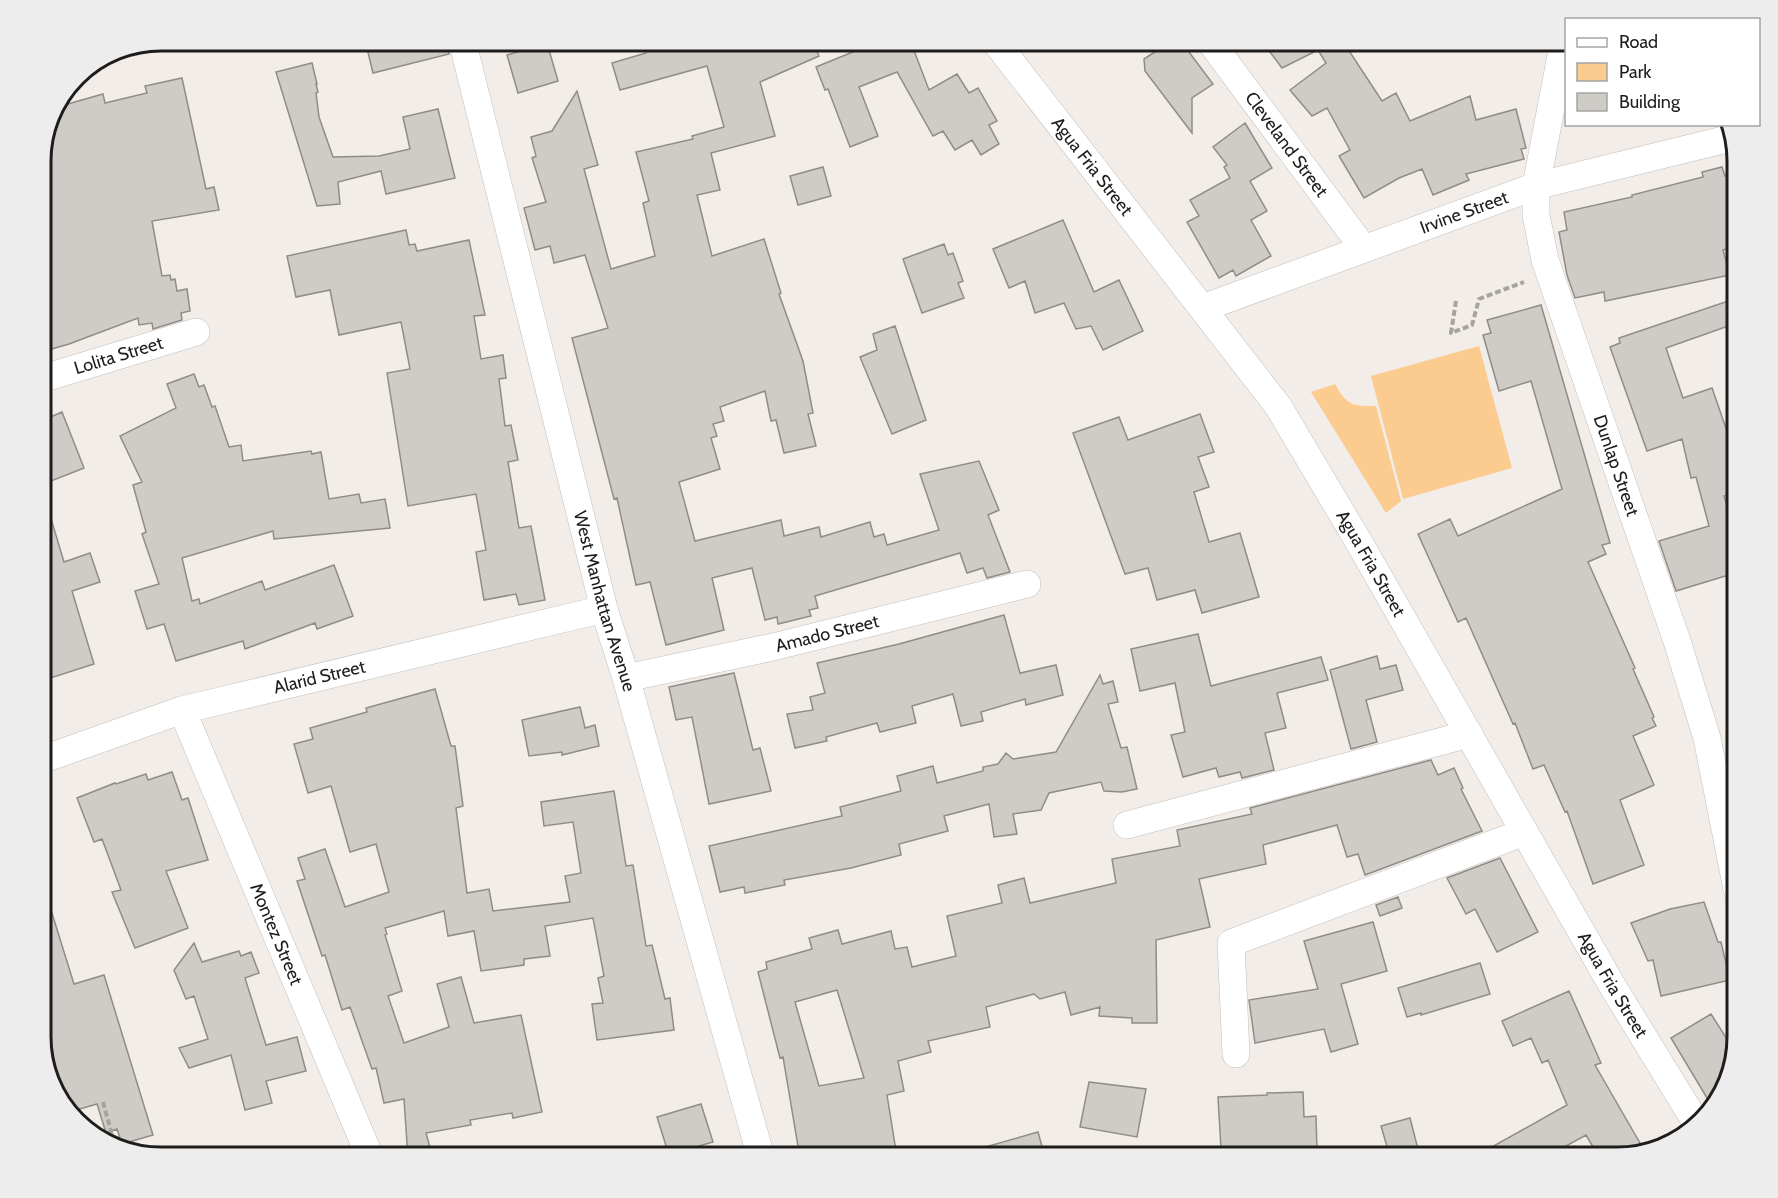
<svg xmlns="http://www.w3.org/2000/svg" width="1778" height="1198" font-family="Cabin,sans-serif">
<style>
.green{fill:#fccb8f}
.building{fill:#cfcbc6;stroke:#908c87;stroke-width:1.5;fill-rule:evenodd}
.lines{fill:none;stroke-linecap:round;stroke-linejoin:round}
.minor-casing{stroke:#c4bfbb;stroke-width:28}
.path{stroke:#a7a39f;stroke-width:4;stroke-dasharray:6 3;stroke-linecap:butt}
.minor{stroke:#fff;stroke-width:27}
.labels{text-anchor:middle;stroke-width:5;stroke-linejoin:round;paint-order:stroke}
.street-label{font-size:18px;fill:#1e1d1b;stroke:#fff}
.rim{fill:none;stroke:#1e1d1b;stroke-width:3}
</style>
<rect width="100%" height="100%" fill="#f2ede8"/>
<path class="green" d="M1479,346l33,122 -109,31 -32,-123z
M1335,384c12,22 18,22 41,22l25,95 -15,12 -75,-121z"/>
<path class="building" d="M365,40h82l2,14 -76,19z
M642,40h170l7,16 -59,26 15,54 -64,17 9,37 -23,5 15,61 52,-17 17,54 -2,1 24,67 10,52 -5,1 8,32 -32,7 -8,-33 -5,1 -6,-30 -45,16 4,14 -11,3 4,12 -6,2 9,31 -41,13 16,59 86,-21 3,16 35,-9 2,10 49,-15 4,15 10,-3 3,11 52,-15 -19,-56 59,-13 20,49 -11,5 22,57 -23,6 -4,-10 -16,5 -7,-20 -145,43 3,12 -9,2 2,6 -33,8 -1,-7 -12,3 -13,-52 -40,10 12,52 -58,15 -16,-63 -14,3 -19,-87 -3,1 -42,-161 36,-10 -23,-73 -31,8 -4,-17 -15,4 -11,-42 22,-6 -14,-44 4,-2 -5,-19 21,-6 25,-40 21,74 -14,4 27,100 44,-13 -12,-53 6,-2 -13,-49 57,-13 -1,-3 32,-9 -17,-61 -87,24 -8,-27 34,-10z
M882,40h28l19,50 28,-16 12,19 9,-5 19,33 -8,4 10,19 -18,11 -9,-15 -17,10 -12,-19 -10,5 -36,-64 -38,15 19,49 -28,11 -22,-58 -3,1 -9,-23z
M1162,40h18l33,44 -21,14v35l-47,-62 -1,-12 17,-11z
M1261,40h81l40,61 14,-8 14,28 60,-25 6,24 40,-11 10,39 -5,1 3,10 -58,15 3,6 -36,15 -11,-26 -23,9 -35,20 -25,-42 11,-6 -23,-42 -15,8 -22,-26 36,-27 -8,-13 -36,18z
M547,43l11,38 -40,12 -11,-38z
M312,63l5,21h-1l2,8 -2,1 3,24 14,40 46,-1 31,-7 -7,-32 35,-8 17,69 -69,16 -5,-23 -43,11 2,22 -23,2 -41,-134z
M182,78l24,111 8,-2 5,23 -67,11 10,55 8,-1 1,5 4,-1 2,12 10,-2 3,22 -9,2 1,7 -29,9 -1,-6 -13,2 -1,-7 -69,26 -28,8v-199l9,-39 4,-6 49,-14 2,9 42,-10 -2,-7z
M1245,123l27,45 -22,13 17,30 -16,9 20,36 -35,20 -3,-6 -14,8 -32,-56 12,-6 -9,-16 40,-22 -6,-11 3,-2 -14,-18z
M823,167l8,29 -33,9 -8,-29z
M1722,167l3,9 3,-1 9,34v37l-14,4 7,25 -125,26 -1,-9 -29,6 -8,-23 -8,-43 8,-2 -3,-18 68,-15v-2l71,-18 -1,-5z
M1063,220l31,72 25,-12 24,51 -40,19 -12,-24 -15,3 -12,-26 -29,10 -10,-32 -16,7 -16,-39z
M406,230l3,15 6,-1 2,7 52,-11 16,75 -11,1 7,43 22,-4 3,23 -7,1 6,47 6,-1 7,35 -10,2 11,66 12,-2 14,74 -26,5 -3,-11 -32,6 -8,-48 10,-2 -10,-56 -68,12 -21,-133 23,-4 -9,-47 -62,13 -9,-45 -34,7 -9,-41z
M944,244l4,11 5,-2 10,28 -5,2 6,15 -42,15 -19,-54z
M1737,298v25l-71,25 17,50 29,-10 25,72v33l-13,3 13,42v18l-10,4 5,14 -56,17 -17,-50 50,-15 -13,-49 -5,1 -9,-39 -35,12 -37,-104 10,-4 -1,-5z
M1541,305l69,238 -8,2 4,9 -18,8 47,106 -2,1 21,48 -2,1 4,8 -23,10 21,49 -34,15 24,65 -51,19 -26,-73 -2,1 -21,-47 -11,4 -18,-46 -2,1 -47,-106 -8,4 -40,-88 32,-15 8,17 104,-47 -31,-108 -32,10 -16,-56 8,-2 -4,-13z
M895,326l31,94 -34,14 -32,-77 17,-7 -4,-16z
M194,374l5,13 5,-2 8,22 3,-1 14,41 12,-2 2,16 68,-10 1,3 9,-2 8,47 30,-5 2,9 24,-4 5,29 -116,11 -1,-8 -91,27 10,43 7,-2 1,5 62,-23 3,9 69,-25 19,51 -36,13 -2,-6 -70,26 -2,-8 -67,20 -12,-37 -17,5 -12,-38 24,-7 -17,-50 4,-2 -13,-47 9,-3 -22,-46 56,-28 -9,-24z
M62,412l22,56 -43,17v-64z
M1200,414l14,38 -16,5 11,30 -15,5 15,50 31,-9 19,64 -57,16 -7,-23 -38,10 -9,-32 -23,6 -52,-141 46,-16 9,23z
M46,502l18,60 26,-9 10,29 -28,9 22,73 -53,17v-178z
M1004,615l16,58 36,-8 7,30 -37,10 -1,-6 -44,13 2,9 -22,5 -8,-32 -41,12 4,17 -36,9 -3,-9 -51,14 1,4 -32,7 -8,-34 26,-4 -3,-13 15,-4 -8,-30 82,-19z
M1198,634l13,52 110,-29 7,23 -51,13 9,35 -21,5 9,37 -32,8 -2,-6 -21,5 -3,-9 -33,9 -12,-42 14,-3 -10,-49 -35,8 -9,-42z
M1377,656l3,13 16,-4 7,25 -37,10 11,42 -26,7 -21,-79z
M734,673l19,77 7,-2 11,43 -62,13 -17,-87 -16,3 -7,-33z
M1100,675l3,9 10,-3 5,21 -10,2 13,44 6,-1 10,42 -15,3 -18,-1 -3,-9 -52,11 -8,17 -28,4 4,20 -23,3 -5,-33 -45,12 4,15 -49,13 2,11 -50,13 -67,12 1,5 -40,8 -1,-6 -24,5 -11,-46 133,-30 -2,-9 61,-16 -4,-15 36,-10 4,17 46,-12v-4l15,-3 8,-11 7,6 43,-7z
M435,689l16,57h4l8,60 -7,2 11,85 22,-4 4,22 77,-9 -5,-26 16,-3 -8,-51 -29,4 -3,-24 73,-11 12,75 7,-1 13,81 6,-1 13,54 5,-1 4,32 -77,10 -5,-36 11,-1 -5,-25 6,-2 -11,-58 -48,8 5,30 -26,3v6l-43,6 -7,-40 -26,5 -4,-25 -59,17 2,6 -2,1 17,56 -14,5 16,47 45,-16 -12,-43 24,-7 13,46 47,-8 21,97 -29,6 -1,-5 -42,7 1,5 -45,8 7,25h-25l-4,-59 -20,4 -8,-35 -4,1 -22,-62 -8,3 -17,-55 -3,1 -25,-75 8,-2 -7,-21 27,-9 20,58 44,-15 -13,-48 -26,8 -19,-66 -23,7 -14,-49 19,-5 -3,-11 57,-16 -1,-4z
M580,707l5,21 10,-3 4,21 -37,9v-3l-33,4 -7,-36z
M1431,760l7,15 16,-7 9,20 -2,1 21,42 -117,44 -7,-21 -11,3 -10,-32 -74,20 3,19 -67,15 11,48 -54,13 1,83h-25v-5l-33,-2 1,-9 -29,8 -6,-23 -25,7 -6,-5 -48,13 4,20 -62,14 3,11 -33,9 6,30 -17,4 10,62 -97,1 -17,-101 -3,1 -22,-86 9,-3 -1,-7 46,-13 -3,-11 29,-8 4,14 49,-13 4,18 12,-2 5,20 44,-11 -9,-40 55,-13 -4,-18 26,-7 6,25 86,-20 -4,-24 68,-13 -3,-16 75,-16 -2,-6zM837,990l27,88 -45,8 -24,-84z
M172,772l10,28 6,-2 20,62 -42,11 22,57 -53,20 -23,-56 9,-2 -19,-51 -8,3 -17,-44 38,-15 1,1 30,-10 2,6z
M1500,858l38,74 -41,20 -22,-43 -9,5 -19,-36z
M46,894l28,90 30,-9 49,160 -31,9 -5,-15 -11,4 -9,-29 -27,8 -14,-15 -15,-52v-150z
M1398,897l4,11 -22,8 -4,-11z
M1704,902l14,40h3l9,38 -69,16 -8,-36 -5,1 -17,-38 39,-14z
M1373,922l14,49 -46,13 17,60 -27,8 -7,-23 -69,14 -6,-43 69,-11 -14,-48z
M194,943l8,19 37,-11 2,5 10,-4 8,21 -14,5 21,67 31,-8 9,34 -40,10 6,22 -27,7 -14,-55 -42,13 -10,-20 29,-9 -14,-43 -8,3 -12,-29z
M1480,963l10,31 -69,21v-2l-14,4 -9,-29z
M1569,991l32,72 -6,2 49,85 -26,7h-19l-13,-22 -40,22h-72l93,-52 -19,-45 -6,3 -11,-25 -18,8 -11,-25z
M1711,1014l23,36 -17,54 -4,4 -42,-70z
M1089,1082l57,7 -9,48 -57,-10z
M1303,1092l1,25 12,-1 1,34 -44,1v6h-21l-1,-9 -30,1 -3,-52 49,-2v-2z
M701,1104l12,38 -28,8 -1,-2 -16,4 -11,-35z
M1410,1118l10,39h-30l-9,-31z
M1038,1132l7,25h-73l-1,-6z"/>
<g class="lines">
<g class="minor-casing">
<g id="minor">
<path id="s1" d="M462,40l142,569 22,69 135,479"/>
<path id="s2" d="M994,40l284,366 82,138 253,443 84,137"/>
<path id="s3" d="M1209,40l155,209"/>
<path id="s4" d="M1564,40l-28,146v29l9,45 132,381 30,97 30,151"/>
<path id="s5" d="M1203,308l333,-122 195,-48"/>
<path id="s6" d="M41,379l155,-47"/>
<path id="s7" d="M626,678l147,-31 254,-63"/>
<path id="s8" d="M182,710l188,447"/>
<path id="s9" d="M41,760l141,-50 422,-101"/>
<path d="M1127,825l342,-91"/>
<path d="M1236,1054l-5,-111 293,-111"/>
</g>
</g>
<path class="path" d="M1456,301l-5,32 21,-8 7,-26 45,-17
M103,1102l8,29 1,12"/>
<use href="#minor" class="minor"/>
</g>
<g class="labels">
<g class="street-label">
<text dy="6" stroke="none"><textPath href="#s3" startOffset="130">Cleveland Street</textPath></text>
<text dy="6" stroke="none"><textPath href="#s2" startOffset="160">Agua Fria Street</textPath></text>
<text dy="6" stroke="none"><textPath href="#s5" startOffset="278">Irvine Street</textPath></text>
<text dy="6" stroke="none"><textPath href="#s6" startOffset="81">Lolita Street</textPath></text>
<text dy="6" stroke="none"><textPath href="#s4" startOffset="441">Dunlap Street</textPath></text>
<text dy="6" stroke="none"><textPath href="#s2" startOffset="646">Agua Fria Street</textPath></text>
<text dy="6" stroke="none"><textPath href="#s1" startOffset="579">West Manhattan Avenue</textPath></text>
<text dy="6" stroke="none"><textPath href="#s7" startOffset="206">Amado Street</textPath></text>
<text dy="6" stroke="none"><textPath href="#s9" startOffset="291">Alarid Street</textPath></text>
<text dy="6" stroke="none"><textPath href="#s8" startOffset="243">Montez Street</textPath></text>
<text dy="6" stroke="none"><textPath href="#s2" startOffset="1132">Agua Fria Street</textPath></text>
</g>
</g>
<path d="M0 0H1778V1198H0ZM161 51H1617A110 110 0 0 1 1727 161V1037A110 110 0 0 1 1617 1147H161A110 110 0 0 1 51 1037V161A110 110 0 0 1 161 51Z" fill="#ededed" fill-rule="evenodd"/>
<path class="rim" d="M161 51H1617A110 110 0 0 1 1727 161V1037A110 110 0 0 1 1617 1147H161A110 110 0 0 1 51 1037V161A110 110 0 0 1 161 51Z"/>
<rect x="1565" y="18" width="195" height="108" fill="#ffffff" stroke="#a5a5a4" stroke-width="1.5"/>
<rect x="1577" y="38" width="30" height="9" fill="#ffffff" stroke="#a5a5a4" stroke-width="1.5"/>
<text x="1619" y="48" font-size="18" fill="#1e1d1b">Road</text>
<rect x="1577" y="63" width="30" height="18" fill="#fccb8f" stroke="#a5a5a4" stroke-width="1.5"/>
<text x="1619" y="78" font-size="18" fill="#1e1d1b">Park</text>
<rect x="1577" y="93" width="30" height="18" fill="#cfcbc6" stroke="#a5a5a4" stroke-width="1.5"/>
<text x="1619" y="108" font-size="18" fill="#1e1d1b">Building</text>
</svg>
